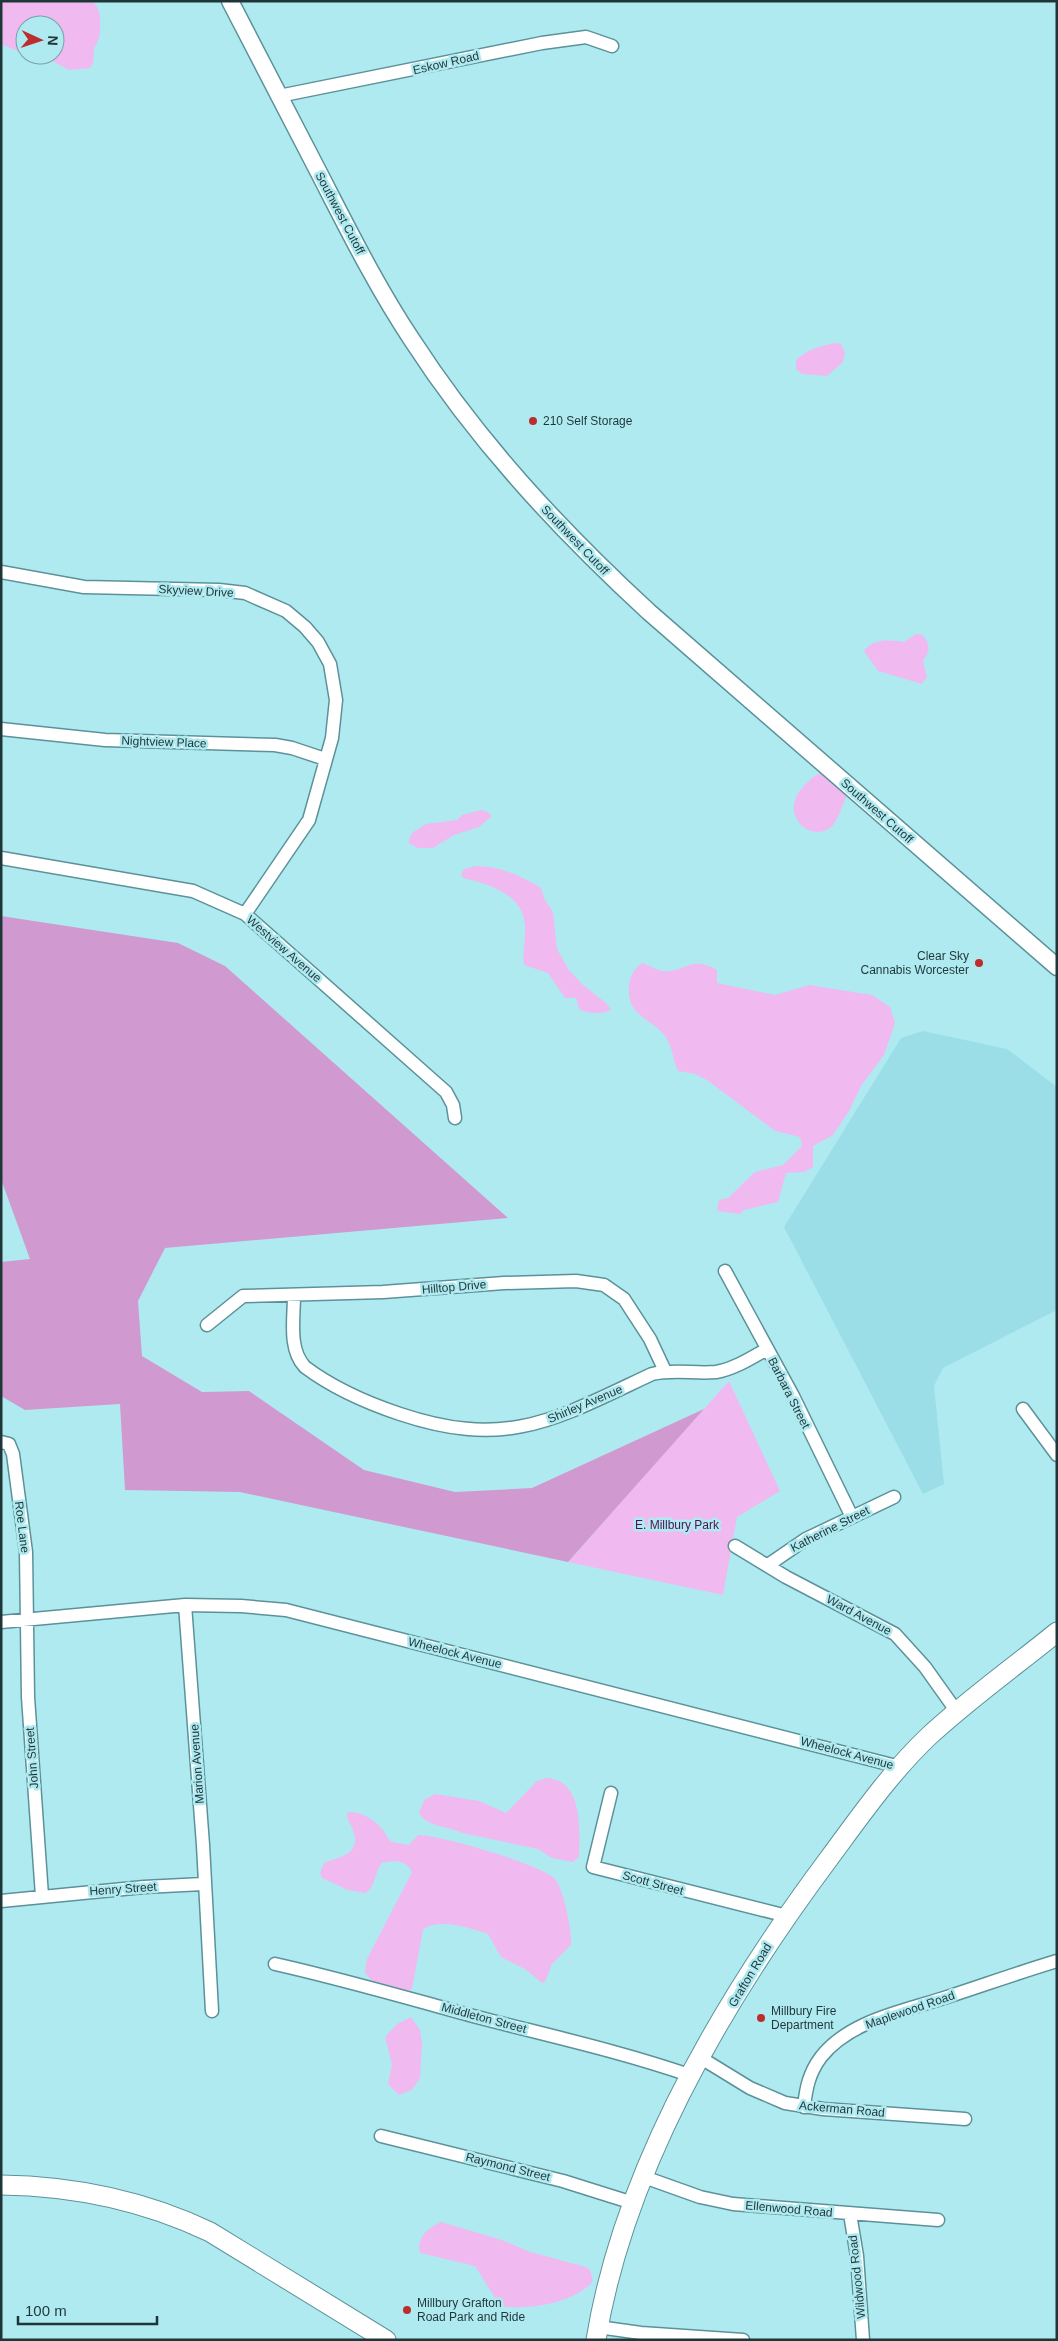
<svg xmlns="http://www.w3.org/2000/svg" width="1058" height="2341" font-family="Helvetica,sans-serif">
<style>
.built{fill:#9bdee7}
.green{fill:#f0b9f0}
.forest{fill:#d09ad1}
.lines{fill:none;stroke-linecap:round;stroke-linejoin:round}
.minor-casing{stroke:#5b9299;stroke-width:15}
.major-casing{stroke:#5b9299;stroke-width:19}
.highway-casing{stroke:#5b9299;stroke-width:21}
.minor{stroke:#fff;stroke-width:12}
.major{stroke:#fff;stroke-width:16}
.highway{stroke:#fff;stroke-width:19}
.poi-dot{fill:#bc2d2d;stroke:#b0eaf1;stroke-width:2}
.labels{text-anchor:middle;stroke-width:5;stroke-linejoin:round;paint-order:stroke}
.street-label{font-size:12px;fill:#1f3639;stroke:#b0eaf1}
.poi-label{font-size:12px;fill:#1f3639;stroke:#b0eaf1;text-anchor:start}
.park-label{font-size:12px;fill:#511054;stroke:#b0eaf1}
</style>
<rect width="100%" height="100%" fill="#b0eaf1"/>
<path class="built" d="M923,1031l84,18 50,38v223l-114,58 -9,18 10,98 -21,10 -139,-267 117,-189z"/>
<path class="green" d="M1,1h91c10,7 9,26 7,37 -1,4 -4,7 -5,11 -1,7 1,13 -4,19l-21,2 -24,-13 -17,-2h27v-30h-30v29l-24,-10z
M835,343l6,1 4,8 -2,10 -16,14 -25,-2 -6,-5v-9c12,-11 24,-14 39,-17z
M916,634l7,1c7,11 8,15 0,26l4,16 -5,7 -44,-13 -14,-20c9,-13 26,-11 40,-9z
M822,773l23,20 1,5c-4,8 -8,22 -14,28 -20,20 -60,-14 -23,-45 4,-4 7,-7 13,-8z
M481,810l5,1 6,5 -13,11 -25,8 -21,13h-15l-10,-5 4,-10 14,-9 31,-4 5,-5z
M476,866c23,0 46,10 65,22l4,12 8,12 4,37 12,21 13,14 25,20 4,6c-9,4 -24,4 -32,-1l-3,-11h-11l-17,-25 -24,-8c-2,-13 2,-26 1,-39 -2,-32 -36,-42 -62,-48l-2,-4 3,-5z
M643,963c6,2 13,7 19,8 21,3 29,-17 55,-1v13l58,12 34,-10 63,10 18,12 5,16 -11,32 -23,31 -12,25 -16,24 -20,11v21l-9,5 -18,1 -8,29 -34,8 -4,4 -23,-3 2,-11 9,-2 27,-26 28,-7 19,-19 -2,-9 -25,-6 -68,-51 -12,-6 -17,-3c-5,-11 -5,-21 -11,-32 -8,-13 -19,-16 -29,-26 -14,-12 -12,-42 5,-50z
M729,1381l51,110 -43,26 -14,78 -155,-33z
M547,1778c36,2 33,52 32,79l-6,5 -21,-4 -14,-9 -76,-16c-13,-7 -36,-6 -43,-20l5,-13 11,-6 44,7 27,12 31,-32z
M349,1812c13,0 25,7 33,17 4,4 5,10 10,13l17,3 9,-10c19,-1 125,30 137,44 9,11 17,52 16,66l-19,19 -7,18 -3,1 -17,-14 -24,-12 -13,-23c-19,-6 -47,-16 -65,-5l-11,60c-15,7 -40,-3 -47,-17l2,-13 45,-87c-6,-12 -17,-12 -30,-9 -8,9 -6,25 -17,30l-17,-3 -26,-12 -2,-5 4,-10c15,-6 36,-8 30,-30 -2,-7 -7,-12 -7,-19z
M411,2017l9,13 2,12 -2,36 -8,12 -13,5 -11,-11 4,-20 -7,-27 12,-13z
M441,2222l61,18 28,12 56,15 4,3 3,11c-18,22 -61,28 -88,26l-8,-6 -22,-35 -55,-13c-4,-16 8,-25 21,-31z"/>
<path class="forest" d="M1,916l177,27 47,23 283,252 -343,30 -27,53 4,55 60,36 47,-1 115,79 91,22 77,-4 172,-79 -136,153 -328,-70 -115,-2 -5,-86 -95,6 -24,-14v-134l29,-3 -29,-80z"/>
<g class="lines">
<g class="minor-casing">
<path id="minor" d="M279,96l263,-53 44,-6 26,9
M1,572l83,15 135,3 26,3 41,18 19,16 13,15 12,22 6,36 -4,38 -23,82 -64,94
M1,729l104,11 170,5 17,3 33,11
M1,858l192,33 52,23 201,178 7,13 2,13
M725,1271l67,123 60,123
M294,1295c0,24 -6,54 11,72 28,21 62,36 95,47 108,36 156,5 252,-40 22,-5 43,0 64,-2 18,-3 35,-14 51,-23
M207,1325l36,-29 140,-4 121,-9 72,-2 28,4 20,14 26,40 15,32
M1023,1409l34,46
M1,1442l8,2 4,10 13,98 2,145 14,199
M735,1546l51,31 109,57 30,33 32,45
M768,1565l38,-26 88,-42
M185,1605l18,240 9,166
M1,1622l184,-17 56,1 45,4 614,157
M611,1793l-18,74 194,49
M1,1901l143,-14 59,-3
M275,1964c67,15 132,34 198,52 73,19 147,35 219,60
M701,2058l49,30 35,15 38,6 142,10
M804,2107c2,-19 5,-34 17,-50 29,-37 84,-46 126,-60 37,-12 73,-25 110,-36
M381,2136l182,45 70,22
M644,2177l56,20 33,7 205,16
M850,2214l7,42 6,84
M598,2327l43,6 102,7"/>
</g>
<g class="major-casing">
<path id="major" d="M230,1c29,56 58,112 87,168 30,58 59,117 95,171 66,102 148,190 237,272l408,355"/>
</g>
<g class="highway-casing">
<path id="highway" d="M1,2185c74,1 142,15 209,47l176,108
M596,2340c28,-172 131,-345 234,-483 31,-42 61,-85 99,-121 40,-37 85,-69 128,-104"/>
</g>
<use href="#minor" class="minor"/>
<use href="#major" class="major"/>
<use href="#highway" class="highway"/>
</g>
<g class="poi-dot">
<circle cx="533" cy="421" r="5"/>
<circle cx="979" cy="963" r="5"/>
<circle cx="761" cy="2018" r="5"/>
<circle cx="407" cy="2310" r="5"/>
</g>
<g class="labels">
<g class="street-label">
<text transform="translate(446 63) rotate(-13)" y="4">Eskow Road</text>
<text transform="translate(340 213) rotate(62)" y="4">Southwest Cutoff</text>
<text transform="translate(575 540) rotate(46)" y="4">Southwest Cutoff</text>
<text transform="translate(196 591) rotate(3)" y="4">Skyview Drive</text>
<text transform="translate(164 742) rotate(2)" y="4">Nightview Place</text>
<text transform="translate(877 811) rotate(41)" y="4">Southwest Cutoff</text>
<text transform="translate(284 949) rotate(41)" y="4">Westview Avenue</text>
<text transform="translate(454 1287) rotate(-5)" y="4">Hilltop Drive</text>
<text transform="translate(789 1393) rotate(63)" y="4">Barbara Street</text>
<text transform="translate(585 1404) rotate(-23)" y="4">Shirley Avenue</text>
<text transform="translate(22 1527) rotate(83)" y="4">Roe Lane</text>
<text transform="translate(830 1529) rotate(-27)" y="4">Katherine Street</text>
<text transform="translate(859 1615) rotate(28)" y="4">Ward Avenue</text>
<text transform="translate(455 1653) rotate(14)" y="4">Wheelock Avenue</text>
<text transform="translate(847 1753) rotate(15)" y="4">Wheelock Avenue</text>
<text transform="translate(32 1758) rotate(-94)" y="4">John Street</text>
<text transform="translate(197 1764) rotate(-94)" y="4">Marion Avenue</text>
<text transform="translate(653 1883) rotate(15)" y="4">Scott Street</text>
<text transform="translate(123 1889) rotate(-4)" y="4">Henry Street</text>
<text transform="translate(750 1975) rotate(-59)" y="4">Grafton Road</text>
<text transform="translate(910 2010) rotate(-19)" y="4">Maplewood Road</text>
<text transform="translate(484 2018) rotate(15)" y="4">Middleton Street</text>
<text transform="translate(842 2109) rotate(5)" y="4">Ackerman Road</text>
<text transform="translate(508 2167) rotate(14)" y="4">Raymond Street</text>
<text transform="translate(789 2209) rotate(5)" y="4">Ellenwood Road</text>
<text transform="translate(857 2277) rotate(-96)" y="4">Wildwood Road</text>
</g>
<g class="poi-label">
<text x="543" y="425">210 Self Storage</text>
<text x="969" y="960" text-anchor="end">Clear Sky<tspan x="969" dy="14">Cannabis Worcester</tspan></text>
<text x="771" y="2015">Millbury Fire<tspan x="771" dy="14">Department</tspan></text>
<text x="417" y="2307">Millbury Grafton<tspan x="417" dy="14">Road Park and Ride</tspan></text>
</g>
<g class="park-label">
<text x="677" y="1529">E. Millbury Park</text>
</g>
</g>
<rect width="1058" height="2341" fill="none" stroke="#1f3639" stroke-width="5"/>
<g transform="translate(40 40) rotate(93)"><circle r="24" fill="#b0eaf1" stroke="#76a2a7"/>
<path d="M0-4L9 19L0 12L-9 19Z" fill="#bc2d2d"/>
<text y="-8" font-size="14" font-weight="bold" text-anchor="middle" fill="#1f3639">N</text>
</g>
<path d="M18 2316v8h139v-8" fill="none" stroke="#1f3639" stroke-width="2.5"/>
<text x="25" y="2316" font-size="15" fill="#1f3639" stroke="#b0eaf1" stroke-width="4" paint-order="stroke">100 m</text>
</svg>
